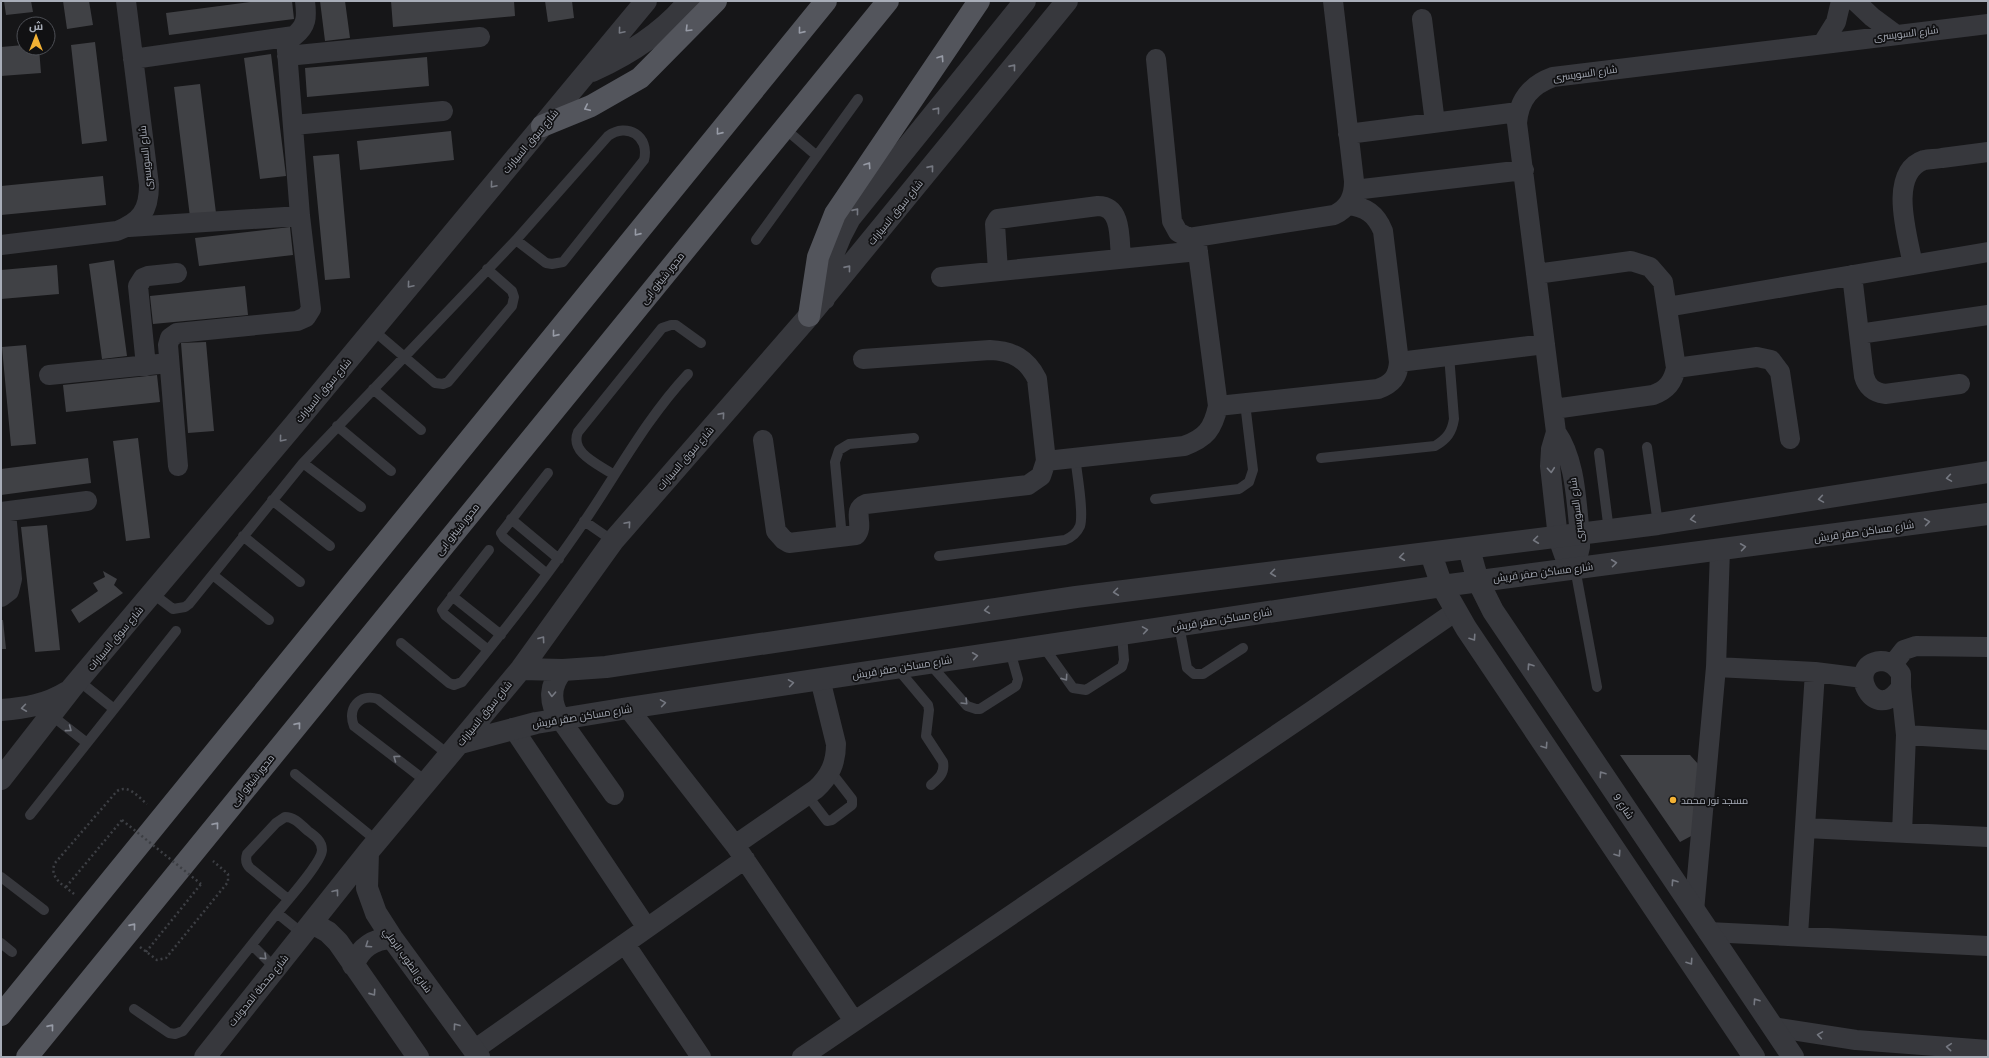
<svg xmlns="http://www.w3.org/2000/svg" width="1989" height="1058" font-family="'Nunito Sans',Cairo,sans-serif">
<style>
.building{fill:#404145}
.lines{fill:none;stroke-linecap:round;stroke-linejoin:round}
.path{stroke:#3d3f44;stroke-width:2.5;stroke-dasharray:2 3;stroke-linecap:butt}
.service{stroke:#37383d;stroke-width:10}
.minor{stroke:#37383d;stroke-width:20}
.tertiary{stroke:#37383d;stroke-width:22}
.primary{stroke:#53555c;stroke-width:22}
.path-bridge{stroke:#3d3f44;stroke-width:2.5;stroke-dasharray:2 3;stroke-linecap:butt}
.oneway{stroke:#979ba6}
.oneway2{stroke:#757881}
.poi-dot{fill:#f2b134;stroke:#111113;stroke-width:1.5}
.labels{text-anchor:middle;stroke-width:3.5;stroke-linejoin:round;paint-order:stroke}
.street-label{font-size:10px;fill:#a8adb8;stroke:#111113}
.poi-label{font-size:10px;fill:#a8adb8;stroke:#111113;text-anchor:start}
</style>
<rect width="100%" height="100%" fill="#161618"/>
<path class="building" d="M4,1h27l2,11 -27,3z
M63,1h26l4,24 -26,4z
M258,1h34l2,18 -125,16 -3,-22z
M320,1h25l5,37 -25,3z
M391,1h123l1,15 -122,11z
M545,1h27l2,17 -26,4z
M95,42l12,99 -25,3 -11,-99z
M24,45v3h15l2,25 -40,3v-29z
M271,54l15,122 -26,3 -16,-121z
M427,57l2,29 -122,11 -2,-29z
M200,84l16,129 -26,4 -16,-130z
M451,131l3,29 -94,10 -3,-29z
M339,154l11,124 -25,2 -12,-124z
M103,176l3,29 -105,10v-29z
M290,227l3,28 -94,11 -4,-28z
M114,260l13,96 -25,3 -13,-95z
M57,265l2,29 -58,5v-29z
M245,286l3,29 -95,9 -3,-28z
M206,342l8,89 -26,2 -7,-90z
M26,345l10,99 -25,2 -9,-99z
M157,375l3,27 -94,10 -3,-27z
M138,438l12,100 -24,3 -13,-100z
M88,458l3,25 -90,12v-26z
M47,525l13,125 -25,2 -14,-125z
M103,571l14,8 -3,6 9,8 -44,30 -8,-13 27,-19 -5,-8 12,-6z
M1,620h2l3,29h-5z
M1620,755h70l9,10 -6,70 -13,7z"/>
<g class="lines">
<path class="path" d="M66,887l56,-67
M74,894c-9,-8 -26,-16 -19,-31l62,-72c12,-7 21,6 30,13
M140,947l17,13 9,-2 62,-76v-8l-15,-13
M146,952l55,-68"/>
<path class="service" d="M784,128l33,28
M756,240l102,-141
M373,330l62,53 8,1 5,-2 64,-76 2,-9 -2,-6 -25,-22
M373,389l48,41
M337,426l54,45
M1647,447l11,77
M1599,453l10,78
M1321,458l114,-12c12,-7 17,-14 19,-27l-5,-64
M303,463l58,44
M614,475c-14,-10 -45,-22 -36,-43l84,-104 9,-3h5l25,18
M1155,499l84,-10 10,-7 4,-12 -8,-67
M272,500l58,46
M511,519l48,40
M584,521l29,20
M243,536l57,46
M842,538l-7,-76 4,-12 10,-6 65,-6
M939,556l126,-16c7,-3 12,-7 15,-14 4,-13 -3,-53 -5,-69
M1575,568l22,119
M547,574l-43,-36 -3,-5 47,-60
M213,575l56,45
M152,593l21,16 12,-2 4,-3 114,-141 213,-223 92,-104c19,-14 42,0 36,24l-81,102 -11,2 -6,-1 -30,-23
M452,596l49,39
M1179,625l8,43 7,6h9l40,-26
M401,643l48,40 5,2 8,-3c43,-52 84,-104 122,-160 34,-50 62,-103 104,-148
M1043,646l30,42 13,2 36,-23 2,-7 -2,-26
M488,650l-43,-35 -3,-5 47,-60
M929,663l38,43 9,3h4l36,-23 2,-7 -8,-28
M897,668l31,37 1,5 -3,26 17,26c2,11 -4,16 -12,23
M79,681l35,28
M51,715l36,28
M295,774l82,67
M427,782l-73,-56c-7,-17 5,-33 24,-27l71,56
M807,795l20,26 5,-1 20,-15v-6l-21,-27
M30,815l146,-184
M1,877l43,33
M277,913l26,21
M1,943l11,9
M252,945l23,23
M134,1009l35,24 6,1 8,-3 94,-118c10,-12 45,-51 45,-63 0,-9 -7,-14 -14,-19 -7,-6 -13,-14 -23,-14l-9,6 -29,31c-2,6 -1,10 3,14l38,31"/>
<path class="minor" d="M1855,1l17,16 23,17
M1422,19l13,104
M1823,43l13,-21 5,-21
M287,56l193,-19
M133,59l161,-23c13,-10 13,-19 11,-35
M1156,59l16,162 6,11 11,6 145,-23c15,-7 20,-18 20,-34l-21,-180
M294,125l149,-14
M1348,134l170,-22
M1354,190l170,-20
M129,227l171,-11
M1,245l116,-14c24,-9 32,-21 32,-46l-23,-184
M1913,265c-5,-28 -26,-92 11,-105 5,-1 12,-1 18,-2 15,-2 31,-4 46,-6
M998,271l-3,-47 3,-5 100,-13c25,0 21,35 23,53
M1536,274l95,-13 19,6 13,15 13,86c-3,14 -9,22 -23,27l-99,14
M1852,275l12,101c3,11 9,16 21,18l75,-10
M941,277l257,-26
M1667,307l321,-55
M1859,334l129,-19
M1399,362l146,-18
M146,366l-8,-80 5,-8 5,-2 29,-3
M1676,368l81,-11 14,3 9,12 10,67
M49,375l110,-11
M1218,406l160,-17c14,-5 20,-12 21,-27l-16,-131c-7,-17 -17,-24 -35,-26
M1556,432c20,29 20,69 24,103v12l-5,21 -11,-13 -6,-17 -8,-72 1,-17 5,-17 -39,-309c2,-24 14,-38 36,-46l435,-53
M763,440l13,91 8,9 5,3 67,-8c9,-10 -5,-25 10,-31l162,-19 13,-9 5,-15 -9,-82c-10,-20 -24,-28 -47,-29l-127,9
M1046,461l138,-15c22,-8 29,-17 34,-40l-22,-169
M178,466l-10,-121 2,-7 7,-5 120,-12 9,-4 5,-8 -11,-93 -14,-178
M1,512l86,-11
M1,597l8,-6 3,-12 -6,-67
M1893,664l11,-14 12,-4 72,1
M1716,667l99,5 48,6
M1901,687c-26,40 -58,-23 -20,-26 10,0 15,6 20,13v13l5,48 -4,98
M628,708l107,137 119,176
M560,719l54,76
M513,728l134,200
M1906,735l82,5
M1806,828l182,9
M735,845l81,-56c14,-13 20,-26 20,-45l-16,-65
M1694,911l22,-244 4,-117
M1708,932l280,14
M1798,935l17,-263
M625,944l76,113
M1773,1027l83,13 132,10
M474,1050l271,-191
M802,1057l511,-347 143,-99"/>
<path class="tertiary" d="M592,71c35,-16 72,-39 97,-70
M824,299c2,-30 11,-55 26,-81l175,-217
M1469,549l9,32 15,30 300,446
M1431,554l11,32 24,42 288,429
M521,669l42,1 43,-3 470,-70 582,-73 330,-52
M1,710c24,-2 45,-5 66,-18
M560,719c-11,-17 -11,-34 3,-49
M460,743l76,-20 92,-15 814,-122 546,-72
M1,779l70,-90 222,-263 353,-425
M368,852l-1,36 9,25 16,25 87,119
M312,923l16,9 10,10 80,115
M353,965c8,-18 20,-26 39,-27
M205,1057l163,-205 153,-183 92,-128 196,-225 258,-315"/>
<path class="primary" d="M542,126l49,-20 49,-28 76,-77
M809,316l9,-59 17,-43 144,-213
M1,1015l825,-1014
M27,1057l861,-1056"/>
<path class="path-bridge" d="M122,820l79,64"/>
</g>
<defs><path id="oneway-chevron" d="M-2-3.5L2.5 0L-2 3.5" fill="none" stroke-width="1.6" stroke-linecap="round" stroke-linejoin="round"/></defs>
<g class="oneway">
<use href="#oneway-chevron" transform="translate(688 29) rotate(135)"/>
<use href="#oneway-chevron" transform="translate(801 31) rotate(129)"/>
<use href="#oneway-chevron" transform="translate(941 58) rotate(-56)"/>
<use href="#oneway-chevron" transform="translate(587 108) rotate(155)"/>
<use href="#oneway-chevron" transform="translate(719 132) rotate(129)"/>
<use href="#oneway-chevron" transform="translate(868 165) rotate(-56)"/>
<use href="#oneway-chevron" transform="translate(637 233) rotate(129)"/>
<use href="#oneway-chevron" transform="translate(555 334) rotate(129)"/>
<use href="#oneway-chevron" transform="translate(298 725) rotate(-51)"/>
<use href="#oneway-chevron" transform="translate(216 825) rotate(-51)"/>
<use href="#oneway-chevron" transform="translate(133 926) rotate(-51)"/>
<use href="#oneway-chevron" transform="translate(51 1027) rotate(-51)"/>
</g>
<g class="oneway2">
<use href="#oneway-chevron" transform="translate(621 31) rotate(130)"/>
<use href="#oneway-chevron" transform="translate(1013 67) rotate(-51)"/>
<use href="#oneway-chevron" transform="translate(937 110) rotate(-51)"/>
<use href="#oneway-chevron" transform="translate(931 168) rotate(-51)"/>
<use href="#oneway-chevron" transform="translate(493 185) rotate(130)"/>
<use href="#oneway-chevron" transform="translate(856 211) rotate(-51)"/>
<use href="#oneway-chevron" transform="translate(848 268) rotate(-51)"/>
<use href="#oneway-chevron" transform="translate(410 285) rotate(130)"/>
<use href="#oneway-chevron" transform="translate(722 415) rotate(-49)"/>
<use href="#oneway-chevron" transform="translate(282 439) rotate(130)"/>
<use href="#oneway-chevron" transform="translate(1551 470) rotate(85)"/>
<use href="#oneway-chevron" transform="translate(1949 478) rotate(171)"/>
<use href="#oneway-chevron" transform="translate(1821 499) rotate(171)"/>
<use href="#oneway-chevron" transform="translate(1693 519) rotate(171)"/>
<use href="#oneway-chevron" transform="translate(1927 522) rotate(-8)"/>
<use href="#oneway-chevron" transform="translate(628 524) rotate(-49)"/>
<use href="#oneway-chevron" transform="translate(1536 540) rotate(173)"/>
<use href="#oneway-chevron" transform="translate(1743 547) rotate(-8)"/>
<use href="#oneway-chevron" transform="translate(1402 557) rotate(173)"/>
<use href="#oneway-chevron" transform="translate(1614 563) rotate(-7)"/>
<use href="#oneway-chevron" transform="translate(1273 573) rotate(173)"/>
<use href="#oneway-chevron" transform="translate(1116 592) rotate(173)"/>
<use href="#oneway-chevron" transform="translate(987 610) rotate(172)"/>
<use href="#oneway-chevron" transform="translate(1145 630) rotate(-9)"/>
<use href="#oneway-chevron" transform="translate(1473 638) rotate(56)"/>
<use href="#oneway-chevron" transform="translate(542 639) rotate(-54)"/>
<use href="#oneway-chevron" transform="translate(975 656) rotate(-8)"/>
<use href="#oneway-chevron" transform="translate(1530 666) rotate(-124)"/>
<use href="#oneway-chevron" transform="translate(1065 678) rotate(55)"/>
<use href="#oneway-chevron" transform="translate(791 683) rotate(-9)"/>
<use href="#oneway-chevron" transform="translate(552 694) rotate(93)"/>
<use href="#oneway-chevron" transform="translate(965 702) rotate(45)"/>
<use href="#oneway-chevron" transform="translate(663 703) rotate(-9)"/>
<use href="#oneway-chevron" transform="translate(24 708) rotate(172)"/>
<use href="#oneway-chevron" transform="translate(69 729) rotate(37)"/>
<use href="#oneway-chevron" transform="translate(1545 746) rotate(56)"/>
<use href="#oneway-chevron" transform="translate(396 758) rotate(-143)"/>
<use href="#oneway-chevron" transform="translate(1602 774) rotate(-124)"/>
<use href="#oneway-chevron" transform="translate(1618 854) rotate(56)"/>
<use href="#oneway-chevron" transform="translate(1674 882) rotate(-124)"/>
<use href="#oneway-chevron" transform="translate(336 892) rotate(-52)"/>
<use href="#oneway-chevron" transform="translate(368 945) rotate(146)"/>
<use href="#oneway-chevron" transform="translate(264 957) rotate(44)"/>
<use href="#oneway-chevron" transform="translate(1690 962) rotate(56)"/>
<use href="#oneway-chevron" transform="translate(373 993) rotate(55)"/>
<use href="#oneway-chevron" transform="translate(1756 1001) rotate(-124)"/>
<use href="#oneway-chevron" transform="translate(456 1026) rotate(-126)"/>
<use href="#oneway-chevron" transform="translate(1820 1035) rotate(-171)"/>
<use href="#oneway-chevron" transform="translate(1949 1047) rotate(-175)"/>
</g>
<circle class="poi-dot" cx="1673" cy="800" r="4"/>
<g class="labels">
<g class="street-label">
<text transform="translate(1906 33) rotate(-7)" y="4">شارع السويسرى</text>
<text transform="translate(1585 73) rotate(-8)" y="4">شارع السويسرى</text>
<text transform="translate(530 141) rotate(-50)" y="4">شارع سوق السيارات</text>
<text transform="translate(145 158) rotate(-96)" y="4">شارع السويسرى</text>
<text transform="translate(895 212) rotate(-51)" y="4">شارع سوق السيارات</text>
<text transform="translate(662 278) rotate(-51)" y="4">محور شينزو ابى</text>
<text transform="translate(323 390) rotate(-50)" y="4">شارع سوق السيارات</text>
<text transform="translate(685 458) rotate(-49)" y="4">شارع سوق السيارات</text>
<text transform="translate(1576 510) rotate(-97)" y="4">شارع السويسرى</text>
<text transform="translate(457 529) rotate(-51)" y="4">محور شينزو ابى</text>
<text transform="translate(1864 531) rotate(-8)" y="4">شارع مساكن صقر قريش</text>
<text transform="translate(1543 572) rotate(-7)" y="4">شارع مساكن صقر قريش</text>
<text transform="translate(1222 619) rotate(-9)" y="4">شارع مساكن صقر قريش</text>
<text transform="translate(115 638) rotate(-50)" y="4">شارع سوق السيارات</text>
<text transform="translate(902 667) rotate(-9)" y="4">شارع مساكن صقر قريش</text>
<text transform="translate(484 713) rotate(-51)" y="4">شارع سوق السيارات</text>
<text transform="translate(582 716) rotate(-9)" y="4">شارع مساكن صقر قريش</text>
<text transform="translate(252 780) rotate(-51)" y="4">محور شينزو ابى</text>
<text transform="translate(1624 806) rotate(56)" y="4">شارع 9</text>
<text transform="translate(408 960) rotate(55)" y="4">شارع الطوب الرملي</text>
<text transform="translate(258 990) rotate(-51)" y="4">شارع محطة المحولات</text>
</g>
<g class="poi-label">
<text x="1681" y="804">مسجد نور محمد</text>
</g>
</g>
<rect width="1989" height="1058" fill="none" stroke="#a8adb8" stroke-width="4"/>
<g transform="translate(36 36)"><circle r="19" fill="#111113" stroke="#4d4f55"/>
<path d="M0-3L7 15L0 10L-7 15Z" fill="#f2b134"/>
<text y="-6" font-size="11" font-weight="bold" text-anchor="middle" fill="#a8adb8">ش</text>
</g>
</svg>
